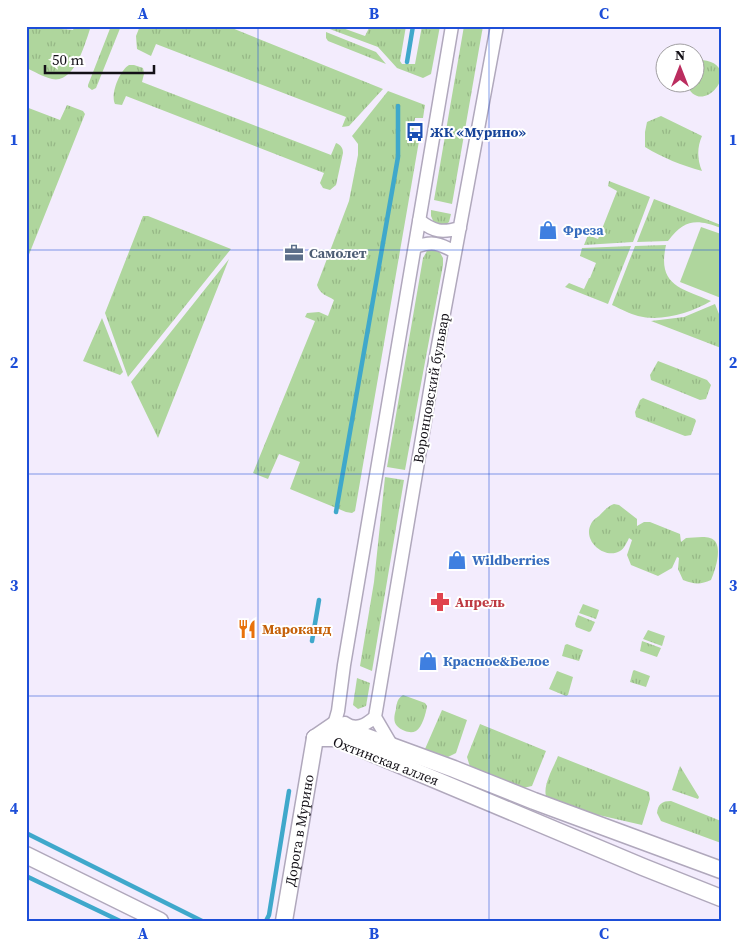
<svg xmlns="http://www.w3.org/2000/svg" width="747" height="947" font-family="'Source Serif 4',serif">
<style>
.grass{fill:url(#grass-tufts)}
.pitch{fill:#afd69d}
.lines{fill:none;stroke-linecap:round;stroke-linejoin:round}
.stream{stroke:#3fa8cb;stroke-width:4.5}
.minor-casing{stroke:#b0a8bc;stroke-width:15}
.tertiary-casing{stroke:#b0a8bc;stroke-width:19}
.minor{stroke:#fff;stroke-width:12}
.tertiary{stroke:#fff;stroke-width:16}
.grid{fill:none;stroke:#1d4ed8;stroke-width:1;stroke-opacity:0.55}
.labels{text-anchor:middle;stroke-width:4;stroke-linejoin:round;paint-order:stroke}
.transit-label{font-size:14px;font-weight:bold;fill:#164399;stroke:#fff;text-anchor:start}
.shop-label{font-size:14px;font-weight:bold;fill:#366cbe;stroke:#fff;text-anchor:start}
.service-label{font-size:14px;font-weight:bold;fill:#4e5e75;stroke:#fff;text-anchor:start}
.street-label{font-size:14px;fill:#131017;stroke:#fff}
.health-label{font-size:14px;font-weight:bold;fill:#be3a42;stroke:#fff;text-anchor:start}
.food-label{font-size:14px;font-weight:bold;fill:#c56008;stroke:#fff;text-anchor:start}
.neatline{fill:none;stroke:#1d4ed8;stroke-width:2}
.grid-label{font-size:16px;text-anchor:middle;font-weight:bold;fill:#1d4ed8}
</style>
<defs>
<pattern id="grass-tufts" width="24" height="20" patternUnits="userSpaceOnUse" patternTransform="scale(1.25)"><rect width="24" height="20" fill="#afd69d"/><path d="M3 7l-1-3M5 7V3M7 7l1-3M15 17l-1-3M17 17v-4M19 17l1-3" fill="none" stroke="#96b786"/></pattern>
</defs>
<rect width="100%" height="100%" fill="#f3ecfd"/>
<path class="grass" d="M26,26l47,4 2,-4h16c-6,17 -16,58 -39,53 -9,-2 -18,-8 -26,-11z
M111,26h10l-25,62 -4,2 -4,-3v-2z
M140,26h87l156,63 -34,37 -7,1 4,-10 -190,-73 -5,12 -14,-7 -1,-13z
M326,26h11l28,10 5,-10h36l-6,35 2,3h13l7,-38h18l-9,48 -8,4 -26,-10 -19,-21 -51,-19z
M464,26h19l-31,178 -18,-4z
M326,32l50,20 10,12 -58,-23 -2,-3z
M702,60c45,5 -2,62 -16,23l8,-1 1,-20z
M129,65h5l9,3 1,6 -2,8 189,73 5,-12c5,2 7,5 7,10l-7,32 -6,5 -7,-2 -3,-5 4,-10 -198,-77 -4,9 -7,-1c-5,-10 5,-34 14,-39z
M388,91l37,14 -2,13h-8l-3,22 7,1 -64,370 -3,2 -6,-1 -56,-23 10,-27 -21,-8 -11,25 -15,-6 62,-152 -10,-4 2,-4 12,-1 9,4 6,-16c-7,-5 -14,-5 -17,-15l32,-84 9,-46v-11l-6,-8z
M67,105l16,6 2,3 -59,148v-155l34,13z
M661,116l41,20c-5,11 -5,23 0,35 -21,-6 -39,-13 -57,-24v-15l2,-10z
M609,181l41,16 -17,45 -49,3 4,-10 10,4 19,-48 -9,-5z
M654,199l67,26v3c-25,-9 -36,-9 -53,13l-31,1z
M431,210l20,4 -2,8 -6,4 -9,-3 -3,-7z
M143,216h5l83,33 -103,128 -23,-64z
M666,245c-9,40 14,43 45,56 -20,12 -50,21 -73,15 -8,-2 -17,-7 -26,-11l23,-59z
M631,246l-23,58 -43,-17 4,-4 15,6 5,-11h1l6,-15 -16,-7 2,-8z
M430,249l9,2 4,7v7l-38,205 -18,-3 36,-209 4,-7z
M229,259l-71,179 -27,-56z
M715,304l6,15v29l-70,-27 33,-4z
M102,318l21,54 -3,3 -37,-14z
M658,361l49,19 4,5 -5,14 -6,1 -49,-20 -1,-5z
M643,398l52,21 1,2 -5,14 -6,1 -49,-19 -1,-5 5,-12z
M385,477l19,3 -32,191 -12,-5 14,-84z
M614,504l5,1 18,14v7l7,-4h6l30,12 1,8 5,-4c7,0 17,-2 24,0 15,4 5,33 1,42 -11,5 -17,4 -28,0l-5,-11 1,-11 -2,-1 -5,11 -14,8 -27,-11 -4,-10 5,-15 -3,-2c-2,4 -5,11 -9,13 -15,9 -38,-10 -29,-27 1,-3 5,-6 8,-8 5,-5 9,-10 15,-12z
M583,604l16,6 -3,9 -17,-6z
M578,615l17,7 -4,9 -2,1 -13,-5 -1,-3z
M648,630l17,6 -3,10 -19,-7z
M642,641l19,7 -4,9 -17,-6z
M567,644l16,6 -4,11 -17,-5 3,-11z
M634,670l16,6 -4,11 -16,-5 3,-11z
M557,671l16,6 -5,18 -2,1 -17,-7z
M357,678l13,5 -4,23 -8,3 -5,-4z
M403,695l22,8 2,3c-1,7 -5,22 -11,25 -4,2 -8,1 -11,0 -12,-5 -12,-11 -9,-22 1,-6 1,-10 7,-14z
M442,710l25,10 -11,33 -8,4 -23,-8z
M480,724l66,27 -14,35 -9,2 -53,-21 -3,-10z
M558,756l91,36 1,7 -8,26 -61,-14 -34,-12c-6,-12 7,-32 11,-43z
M680,766l19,31 -1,2 -26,-9z
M671,801l50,20v22l-60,-22 -4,-8c1,-9 5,-12 14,-12z"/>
<path class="pitch" d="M701,227l20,7v64l-41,-16z"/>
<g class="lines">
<path class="stream" d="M407,62l6,-36
M336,512l62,-355v-51
M312,641l7,-41
M26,833l176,88
M26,876l94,45
M266,921l3,-6 20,-124"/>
<g class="minor-casing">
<path id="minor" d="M419,220c15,12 23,13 41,8
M415,247c17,-6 24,-4 40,5
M345,723c11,8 21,2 30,-6
M335,734l-1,-9 4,-14 6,-46 108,-639
M392,746l-17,-29 59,-350 63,-341"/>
</g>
<g class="tertiary-casing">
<g id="tertiary">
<path d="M315,738h21l307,129 78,31"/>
<path d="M315,738l19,-13 120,44 80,32 187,69"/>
<path d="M26,855l134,66"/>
<path id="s1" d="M284,921l31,-183"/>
</g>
</g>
<use href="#minor" class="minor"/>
<use href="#tertiary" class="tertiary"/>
</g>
<path class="grid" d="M258,26v895M489,26v895M26,250h695M26,474h695M26,696h695"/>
<defs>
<g id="bus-bare" transform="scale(1.5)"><path d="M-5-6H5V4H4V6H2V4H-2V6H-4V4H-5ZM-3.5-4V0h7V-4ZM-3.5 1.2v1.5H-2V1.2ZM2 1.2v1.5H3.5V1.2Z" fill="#1a4fb4" stroke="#fff" stroke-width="2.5" paint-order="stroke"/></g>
<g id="shop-bare" transform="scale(1.5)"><path d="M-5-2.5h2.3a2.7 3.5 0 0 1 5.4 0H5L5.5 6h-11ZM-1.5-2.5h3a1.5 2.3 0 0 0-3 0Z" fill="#3f7fe0" stroke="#fff" stroke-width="2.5" paint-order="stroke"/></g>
<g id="office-bare" transform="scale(1.5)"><path d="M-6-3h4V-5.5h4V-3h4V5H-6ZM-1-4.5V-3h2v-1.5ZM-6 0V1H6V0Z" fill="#5c6f8a" stroke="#fff" stroke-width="2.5" paint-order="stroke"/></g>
<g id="pharmacy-bare" transform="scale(1.5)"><path d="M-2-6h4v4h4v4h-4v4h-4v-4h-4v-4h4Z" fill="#e0444e" stroke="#fff" stroke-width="2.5" paint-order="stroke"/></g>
<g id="restaurant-bare" transform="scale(1.5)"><path d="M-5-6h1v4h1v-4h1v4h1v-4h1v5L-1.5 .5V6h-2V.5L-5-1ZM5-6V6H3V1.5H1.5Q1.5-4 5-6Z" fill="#e8710a" stroke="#fff" stroke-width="2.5" paint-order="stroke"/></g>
</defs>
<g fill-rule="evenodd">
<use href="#bus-bare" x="415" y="132"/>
<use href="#shop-bare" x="548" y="230"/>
<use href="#office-bare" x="294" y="253"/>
<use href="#shop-bare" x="457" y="560"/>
<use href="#pharmacy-bare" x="440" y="602"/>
<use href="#restaurant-bare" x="247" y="629"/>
<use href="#shop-bare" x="428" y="661"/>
</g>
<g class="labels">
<g class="transit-label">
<text x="430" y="137">ЖК «Мурино»</text>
</g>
<g class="shop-label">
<text x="563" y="235">Фреза</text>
<text x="472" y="565">Wildberries</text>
<text x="443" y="666">Красное&amp;Белое</text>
</g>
<g class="service-label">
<text x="309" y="258">Самолет</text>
</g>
<g class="street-label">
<text transform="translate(431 388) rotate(-80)" y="5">Воронцовский бульвар</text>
<text transform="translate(386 761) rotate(21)" y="5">Охтинская аллея</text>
<text dy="5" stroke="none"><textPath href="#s1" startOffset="92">Дорога в Мурино</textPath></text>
</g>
<g class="health-label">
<text x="455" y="607">Апрель</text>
</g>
<g class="food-label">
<text x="262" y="634">Мароканд</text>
</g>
</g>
<rect width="747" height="947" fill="none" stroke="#ffffff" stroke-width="55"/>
<g transform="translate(680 68)"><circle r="24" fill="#ffffff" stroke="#a19fa2"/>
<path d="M0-4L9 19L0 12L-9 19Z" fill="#bb2d5f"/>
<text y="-8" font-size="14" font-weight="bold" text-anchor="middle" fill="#131017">N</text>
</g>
<path d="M45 65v8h109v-8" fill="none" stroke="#131017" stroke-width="2.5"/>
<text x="52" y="65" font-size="15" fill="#131017" stroke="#ffffff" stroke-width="4" paint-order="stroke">50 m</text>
<rect x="28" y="28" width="692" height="892" class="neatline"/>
<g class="grid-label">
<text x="143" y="19">A</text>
<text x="374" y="19">B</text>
<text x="604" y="19">C</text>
<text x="14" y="145">1</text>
<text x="733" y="145">1</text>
<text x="14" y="368">2</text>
<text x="733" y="368">2</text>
<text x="14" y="591">3</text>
<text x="733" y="591">3</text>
<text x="14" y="814">4</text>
<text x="733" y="814">4</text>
<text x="143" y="939">A</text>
<text x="374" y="939">B</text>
<text x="604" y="939">C</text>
</g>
</svg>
